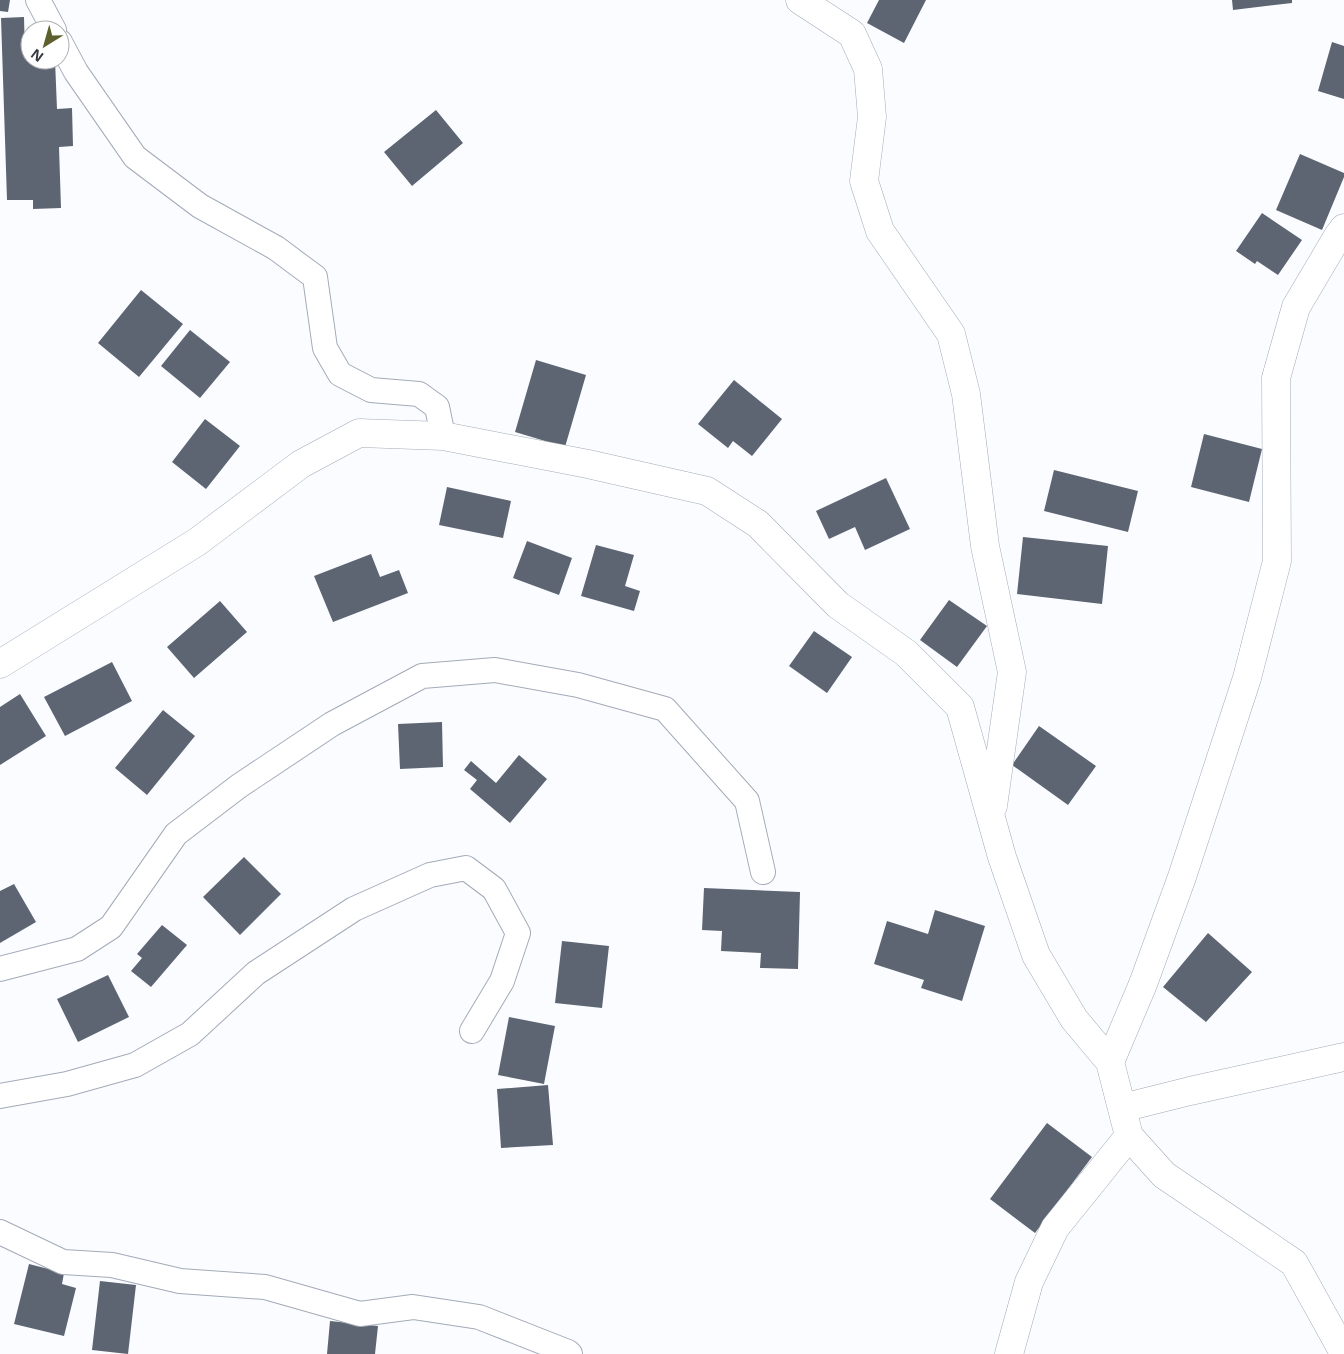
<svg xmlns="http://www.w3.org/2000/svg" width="1344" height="1354" font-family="'Open Sans',sans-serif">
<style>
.building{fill:#5e6572}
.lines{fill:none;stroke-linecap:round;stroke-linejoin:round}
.minor-casing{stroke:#a3abb8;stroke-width:26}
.tertiary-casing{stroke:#a3abb8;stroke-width:29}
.minor{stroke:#fff;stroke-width:24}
.tertiary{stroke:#fff;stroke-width:28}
</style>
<rect width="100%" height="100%" fill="#fafcff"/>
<path class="building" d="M0,0h10l-2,12 -8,-1z
M879,0h47l-22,43 -37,-20z
M1232,0h60v3l-59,7z
M24,17l1,39h5v4h25l2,49 15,-1 1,38 -14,1 2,61 -28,1v-9h-26l-6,-182z
M1332,42l12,4v53l-26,-8z
M436,110l27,33 -51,43 -28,-34z
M1300,154l44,19v4l-22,53 -46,-20z
M1262,213l40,27 -24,35 -21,-14 -2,3 -19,-13z
M141,290l42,34 -44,53 -41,-34z
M190,330l40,32 -30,36 -39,-32z
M536,360l50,15 -21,72 -50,-15z
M734,380l48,39 -30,37 -19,-15 -5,7 -30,-24z
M205,419l35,27 -34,43 -34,-27z
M1204,434l58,15 -13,53 -58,-15z
M1054,470l84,21 -10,41 -84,-21z
M886,478l24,51 -45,21 -10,-23 -26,12 -13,-28z
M447,487l64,14 -8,37 -64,-13z
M1023,537l85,9 -6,58 -85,-10z
M527,541l45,17 -13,37 -46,-17z
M596,545l38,10 -9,31 15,5 -6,20 -53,-15z
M371,554l9,23 19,-7 9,23 -75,29 -19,-46z
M949,600l38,26 -30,41 -37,-27z
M220,601l27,31 -53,46 -27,-31z
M814,631l38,26 -25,36 -38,-27z
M112,662l20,39 -67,35 -21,-39z
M20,694l26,42 -46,29v-58z
M163,710l32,26 -48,59 -32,-27z
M442,722l1,45 -43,2 -2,-45z
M1039,726l57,40 -28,39 -56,-40z
M519,755l28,24 -37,44 -40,-34 7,-9 -13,-10 7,-9 25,22z
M244,857l37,37 -41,41 -37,-38z
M14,884l22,38 -36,21v-52z
M704,888l96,4 -2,77 -38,-1 1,-15 -40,-2 1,-20 -20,-1z
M935,910l50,16 -23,75 -41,-13 3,-8 -50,-16 13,-43 41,13z
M162,925l25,20 -36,42 -20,-16 11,-13 -5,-4z
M1208,933l44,39 -46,50 -43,-35z
M562,941l47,5 -7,62 -47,-5z
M108,975l21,42 -51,25 -21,-43z
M509,1017l46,9 -11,58 -46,-9z
M548,1085l5,60 -52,3 -4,-59z
M1047,1123l45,34 -57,76 -45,-34z
M29,1264l35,9 -2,11 14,4 -12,48 -50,-12z
M100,1281l36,4 -8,69 -36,-4z
M330,1321l48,5 -3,28h-48z"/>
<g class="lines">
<g class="minor-casing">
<path id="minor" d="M38,0l16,30
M60,42l16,30 59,85 65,49 76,42 39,29 10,71 15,26 31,16 48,4 18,13 6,29
M0,969l77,-20 34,-22 65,-93 63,-48 93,-62 90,-48 73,-6 83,15 87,24 82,92 16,71
M0,1096l67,-12 68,-19 55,-31 66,-61 98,-64 76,-34 36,-7 28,21 24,44 -16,48 -30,50
M0,1232l63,30 49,3 68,16 85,6 95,27 53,-7 66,10 89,35 2,2"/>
</g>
<g class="tertiary-casing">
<path id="tertiary" d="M800,0l52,34 16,35 4,48 -8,64 16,50 71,103 15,60 19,152 27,126 -19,134
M0,664l197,-122 104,-78 58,-31 84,3 145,28 119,27 51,33 80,81 68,48 54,54 42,150 34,98 38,64 36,43 19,74 35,39 130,88 50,90
M1110,1062l33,-78 39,-107 65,-199 30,-117 -1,-183 20,-71 42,-71 6,-8
M1122,1108l68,-17 154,-34
M1009,1354l20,-72 26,-54 74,-92"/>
</g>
<use href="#minor" class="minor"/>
<use href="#tertiary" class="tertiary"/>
</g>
<g transform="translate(45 45) rotate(217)"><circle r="24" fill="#ffffff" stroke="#aeb0b2"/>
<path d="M0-4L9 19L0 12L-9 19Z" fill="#5d602d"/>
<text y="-8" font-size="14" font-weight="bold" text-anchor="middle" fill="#35393e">N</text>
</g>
</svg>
